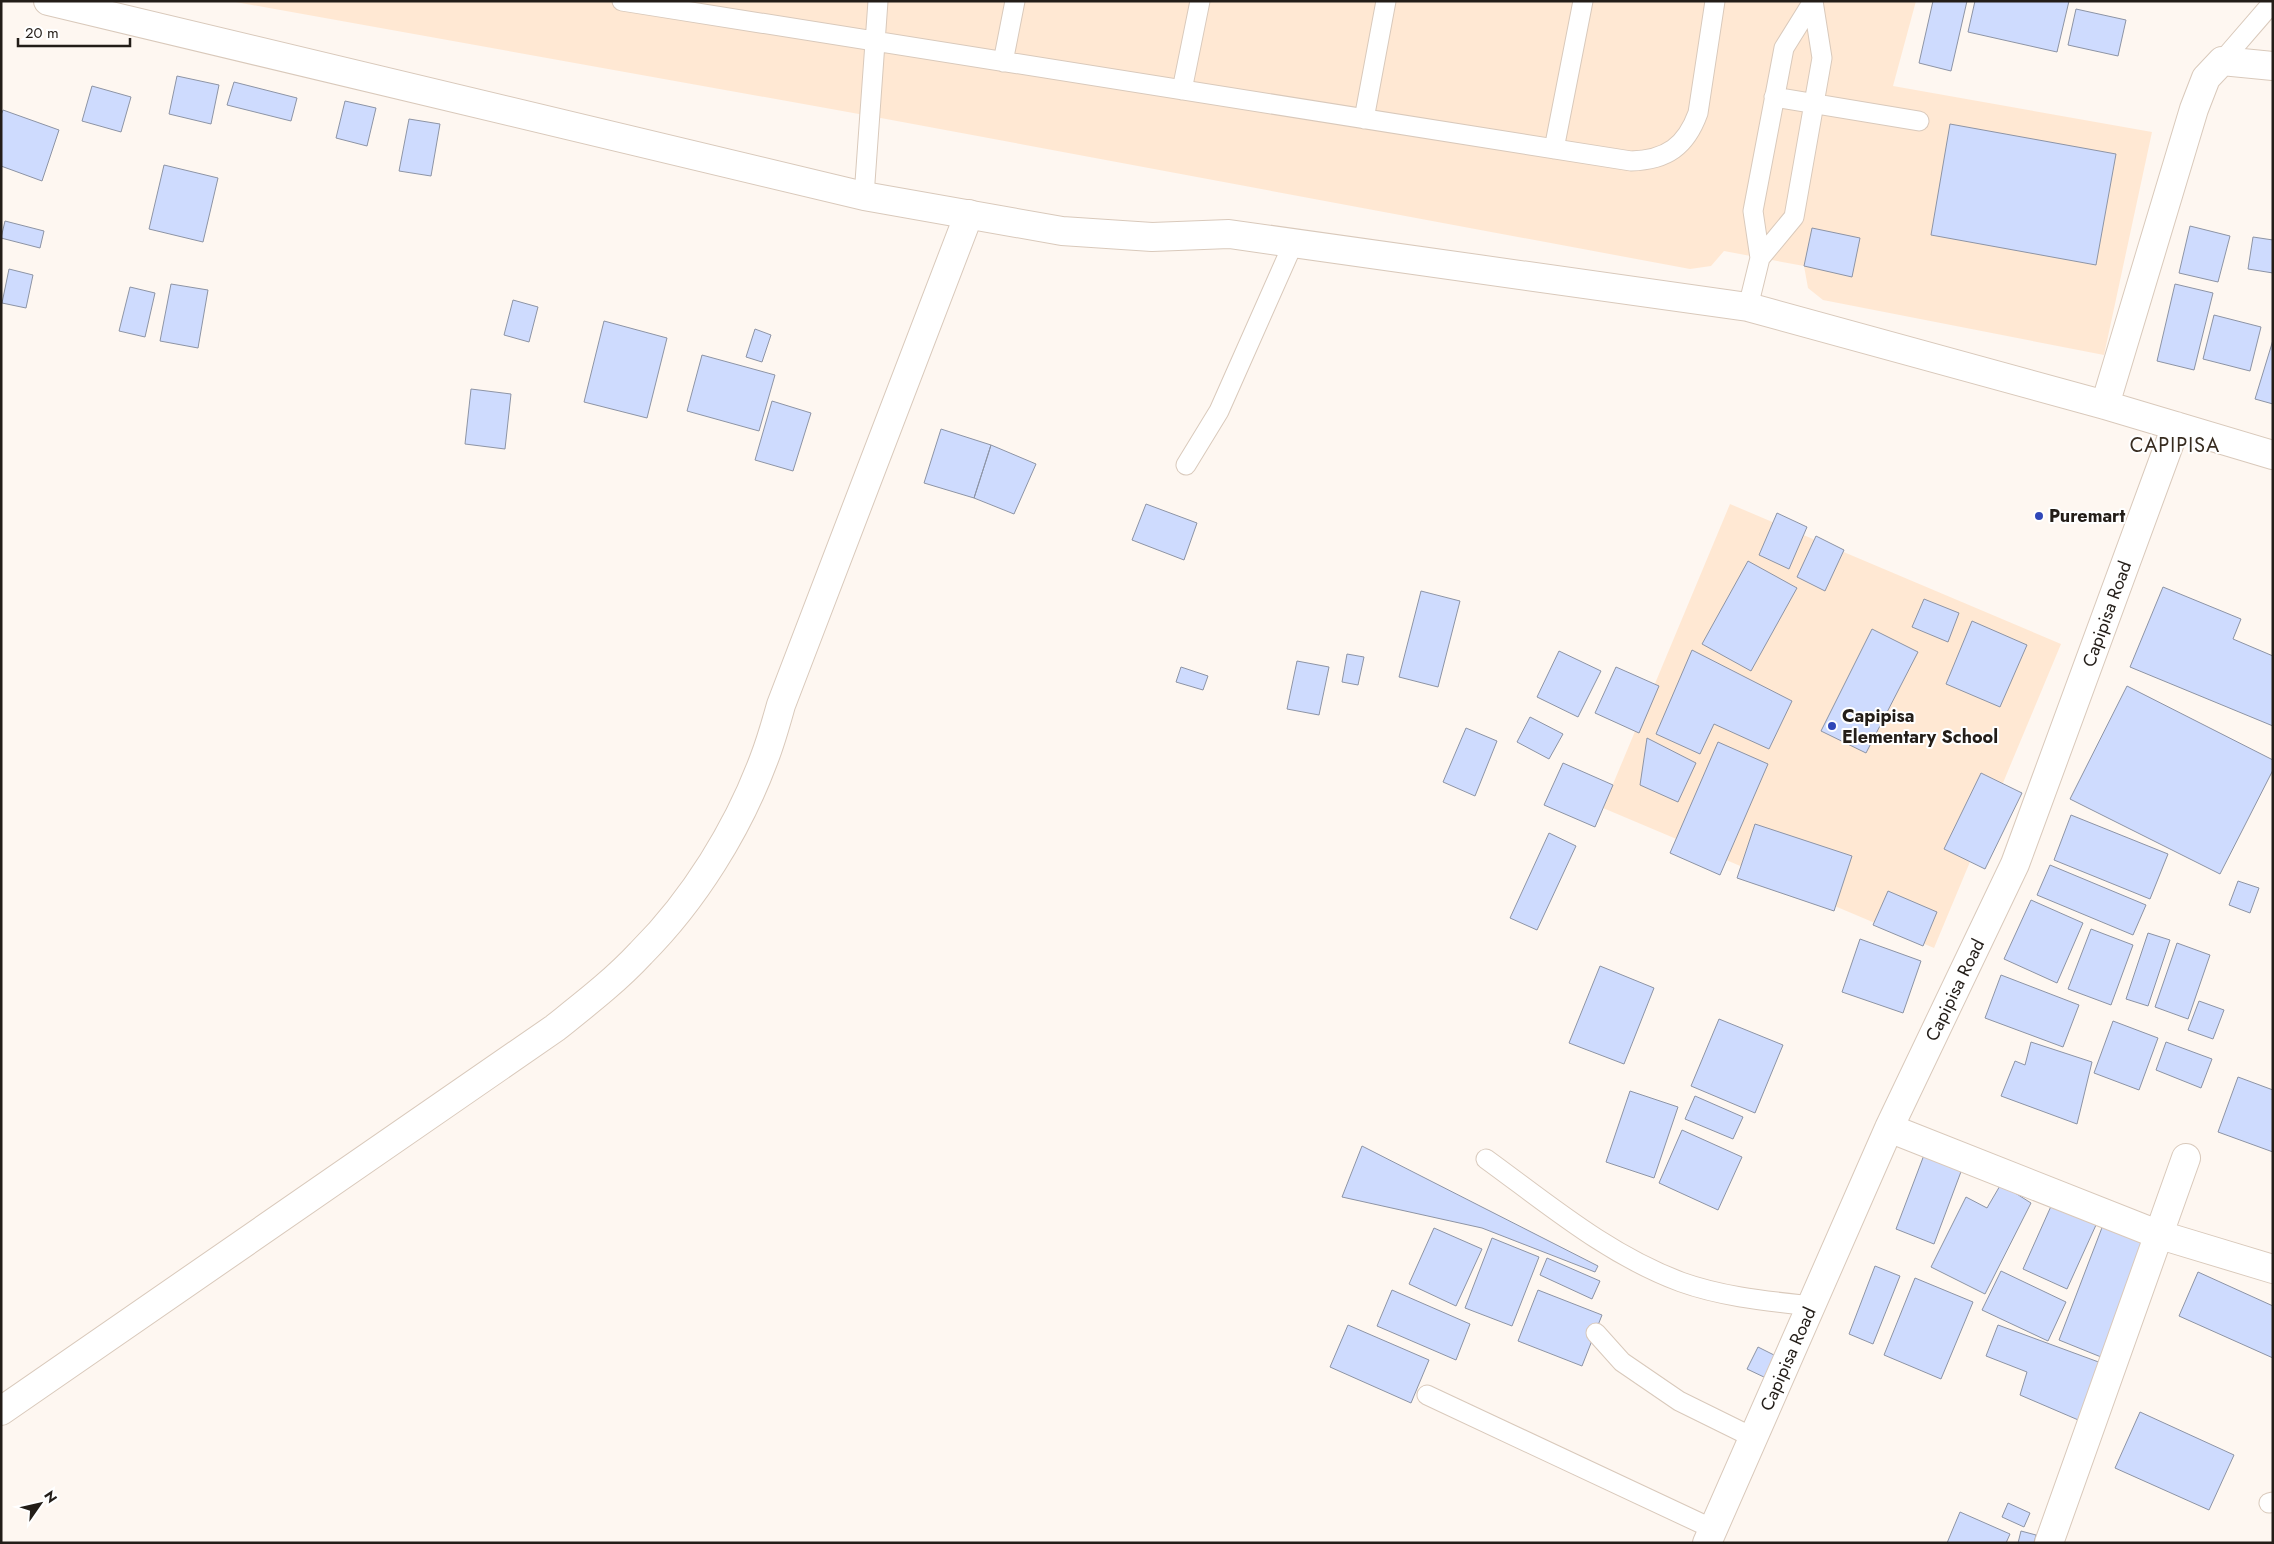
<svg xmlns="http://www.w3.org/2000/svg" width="2274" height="1544" font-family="Jost,sans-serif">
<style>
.built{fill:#ffe8d3}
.building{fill:#cedbfe;stroke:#8d94a5}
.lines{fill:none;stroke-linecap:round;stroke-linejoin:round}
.service-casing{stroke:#d9c9bb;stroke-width:21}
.minor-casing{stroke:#d9c9bb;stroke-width:30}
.tertiary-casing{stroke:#d9c9bb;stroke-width:30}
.service{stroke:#fff;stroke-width:19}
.minor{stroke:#fff;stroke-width:28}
.tertiary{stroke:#fff;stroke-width:28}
.poi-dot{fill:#3047b8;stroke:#fff;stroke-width:2}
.labels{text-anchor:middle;stroke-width:4;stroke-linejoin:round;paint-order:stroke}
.poi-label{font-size:18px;font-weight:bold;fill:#231d18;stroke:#fff;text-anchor:start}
.street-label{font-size:18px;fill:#231d18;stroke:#fff}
.quarter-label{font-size:20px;letter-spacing:1px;fill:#382c20;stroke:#fff}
</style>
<rect width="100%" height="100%" fill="#fef7f1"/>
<path class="built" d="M230,1h1686l-23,85 259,46 -48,223 -281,-55 -15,-12 -4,-22 -80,-15 -13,15 -21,3 -820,-153z
M1730,504l331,140 -127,304 -331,-140z"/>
<path class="building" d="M1933,1h34l-16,70 -32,-8z
M1975,1h94l-12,51 -89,-20z
M2076,9l50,11 -8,36 -50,-11z
M177,76l42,9 -8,39 -42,-10z
M234,82l63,16 -6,23 -64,-16z
M92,86l39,11 -10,35 -39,-11z
M345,101l31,7 -9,38 -31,-8z
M3,110l56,20 -17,51 -41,-15v-51z
M409,119l31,5 -9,52 -32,-5z
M1950,124l166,30 -20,111 -165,-30z
M164,165l54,13 -15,64 -54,-13z
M5,221l39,10 -4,17 -39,-10z
M2190,226l40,10 -12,46 -39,-9z
M1812,228l48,10 -8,39 -48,-11z
M2253,237l20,3v33l-25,-4z
M9,269l24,6 -7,33 -24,-5z
M171,284l37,6 -10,58 -38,-7z
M2175,284l38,9 -19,77 -37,-9z
M130,287l25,6 -10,44 -26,-6z
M513,300l25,7 -9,35 -25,-7z
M2214,315l47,12 -11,44 -47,-12z
M604,321l63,17 -20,80 -63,-16z
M755,329l16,6 -9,27 -16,-5z
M2273,340v64l-18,-5z
M702,355l73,20 -16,56 -72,-20z
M471,389l40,5 -6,55 -40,-5z
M772,401l39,12 -18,58 -38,-11z
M941,429l50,16 -17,53 -50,-15z
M991,445l45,19 -22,50 -40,-16z
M1146,504l51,19 -13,37 -52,-20z
M1777,513l30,14 -18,42 -30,-14z
M1816,536l28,14 -19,41 -28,-14z
M1748,561l49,27 -46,83 -49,-27z
M2163,587l78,32 -8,20 40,17v70l-143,-59z
M1421,591l39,10 -22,86 -39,-10z
M1924,599l35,14 -11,29 -36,-15z
M1972,621l55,24 -27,62 -54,-23z
M1872,629l46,23 -52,101 -45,-22z
M1692,650l100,51 -23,48 -55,-25 -14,30 -44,-20z
M1559,651l42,20 -23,46 -41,-20z
M1347,654l17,3 -6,28 -16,-3z
M1297,661l32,6 -10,48 -32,-6z
M1181,667l27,9 -5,14 -27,-8z
M1616,667l43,19 -20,47 -44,-20z
M2127,686l146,74v10l-53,104 -150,-75z
M1530,717l33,17 -14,25 -32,-17z
M1466,728l31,13 -22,55 -32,-14z
M1647,738l49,25 -18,39 -38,-17z
M1718,742l50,22 -48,111 -50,-22z
M1563,763l50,22 -18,42 -51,-22z
M1981,773l41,20 -37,76 -41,-20z
M2071,815l97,39 -18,45 -96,-39z
M1755,824l97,32 -18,55 -97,-33z
M1549,833l27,13 -39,84 -27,-12z
M2050,865l96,40 -13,30 -96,-40z
M2238,881l21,7 -9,25 -21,-8z
M1888,891l49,21 -14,34 -50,-21z
M2031,900l52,23 -26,60 -53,-24z
M2091,929l42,16 -22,60 -43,-16z
M2148,933l22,7 -22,66 -22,-7z
M1860,939l61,22 -18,52 -61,-21z
M2177,943l33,12 -22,64 -33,-12z
M1600,966l54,22 -30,76 -55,-21z
M2001,975l78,30 -16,42 -78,-29z
M2199,1001l25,9 -11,29 -25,-9z
M1719,1019l64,26 -28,68 -64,-27z
M2113,1021l45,17 -19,52 -45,-17z
M2031,1042l61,20 -15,62 -76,-28 14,-35 10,4z
M2166,1042l46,17 -11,29 -45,-18z
M2238,1077l35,13v62l-55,-20z
M1630,1091l48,16 -24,71 -48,-16z
M1695,1096l48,21 -10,22 -48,-20z
M1682,1130l60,27 -24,53 -59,-27z
M1362,1146l236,120 -3,6 -113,-44 -140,-31z
M1924,1155l38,14 -28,75 -38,-15z
M2001,1184l30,19 -46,91 -54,-27 35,-70 21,11z
M2052,1204l44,21 -29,64 -44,-20z
M2103,1225l47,19 -44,115 -47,-19z
M1434,1228l48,21 -26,57 -47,-22z
M1492,1238l47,19 -27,69 -47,-18z
M1547,1258l53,23 -8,18 -52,-24z
M1875,1266l25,10 -27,68 -24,-10z
M2001,1271l65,31 -18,39 -66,-31z
M2198,1272l75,34v52l-94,-42z
M1915,1278l58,24 -32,77 -57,-24z
M1392,1290l78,34 -14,36 -79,-34z
M1538,1290l64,25 -20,51 -64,-25z
M1348,1325l81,35 -18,43 -81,-36z
M1998,1325l106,39 -21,58 -63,-27 7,-23 -41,-16z
M1758,1347l18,9 -10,22 -19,-9z
M2140,1412l94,43 -25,55 -94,-42z
M2008,1503l22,10 -6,14 -22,-10z
M1960,1512l50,22 -4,9h-59z
M2021,1531l15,4 -2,8h-16z"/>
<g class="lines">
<g class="service-casing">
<path id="service" d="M622,1l1009,160c36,-1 55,-15 67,-48l17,-112
M2222,61l51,-59
M1003,62l12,-61
M1182,90l18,-89
M1774,97l145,24
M1364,119l22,-118
M1554,149l29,-148
M864,196l14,-195
M1760,258l34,-41 28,-159 -9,-57
M1748,307l12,-49 -7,-47 31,-163 28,-45
M1186,465l33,-54 74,-167
M1486,1159c62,45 122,96 195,123 42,15 86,19 130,24
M1596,1333l26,29 57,39 75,37
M1427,1395l286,134
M2269,1503l4,-1"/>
</g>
<g class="minor-casing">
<path id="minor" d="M48,1l816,195 198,35 90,6 77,-3 519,73 357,98 168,50
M2105,405l89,-296 12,-31 16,-17 51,5
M1889,1128l268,106 116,35
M1707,1543l182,-415 126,-264 161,-438
M2049,1543l137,-385"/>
</g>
<g class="tertiary-casing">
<path id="tertiary" d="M1,1411l554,-383c30,-24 60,-47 86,-75 53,-53 97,-124 123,-194 7,-18 12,-36 17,-54l188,-491"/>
</g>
<use href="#service" class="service"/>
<use href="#minor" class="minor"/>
<use href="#tertiary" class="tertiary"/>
</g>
<g class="poi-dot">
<circle cx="2039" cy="516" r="5"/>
<circle cx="1832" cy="726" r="5"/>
</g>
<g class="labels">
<g class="poi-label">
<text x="2049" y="522">Puremart</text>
<text x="1842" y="722">Capipisa<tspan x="1842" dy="21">Elementary School</tspan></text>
</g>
<g class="street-label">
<text transform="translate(2107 614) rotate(-70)" y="6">Capipisa Road</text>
<text transform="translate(1955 990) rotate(-64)" y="6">Capipisa Road</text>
<text transform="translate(1788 1359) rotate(-66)" y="6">Capipisa Road</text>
</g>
<g class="quarter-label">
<text x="2175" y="452">CAPIPISA</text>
</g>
</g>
<rect width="2274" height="1544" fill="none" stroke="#231d18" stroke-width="5"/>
<g transform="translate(40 1504) rotate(56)" stroke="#ffffff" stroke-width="4" paint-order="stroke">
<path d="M0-4L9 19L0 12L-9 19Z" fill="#231d18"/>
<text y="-8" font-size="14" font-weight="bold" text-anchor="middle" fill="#231d18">N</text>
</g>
<path d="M18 38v8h112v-8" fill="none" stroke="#231d18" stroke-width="2.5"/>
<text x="25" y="38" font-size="15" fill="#231d18" stroke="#ffffff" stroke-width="4" paint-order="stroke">20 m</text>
</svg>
